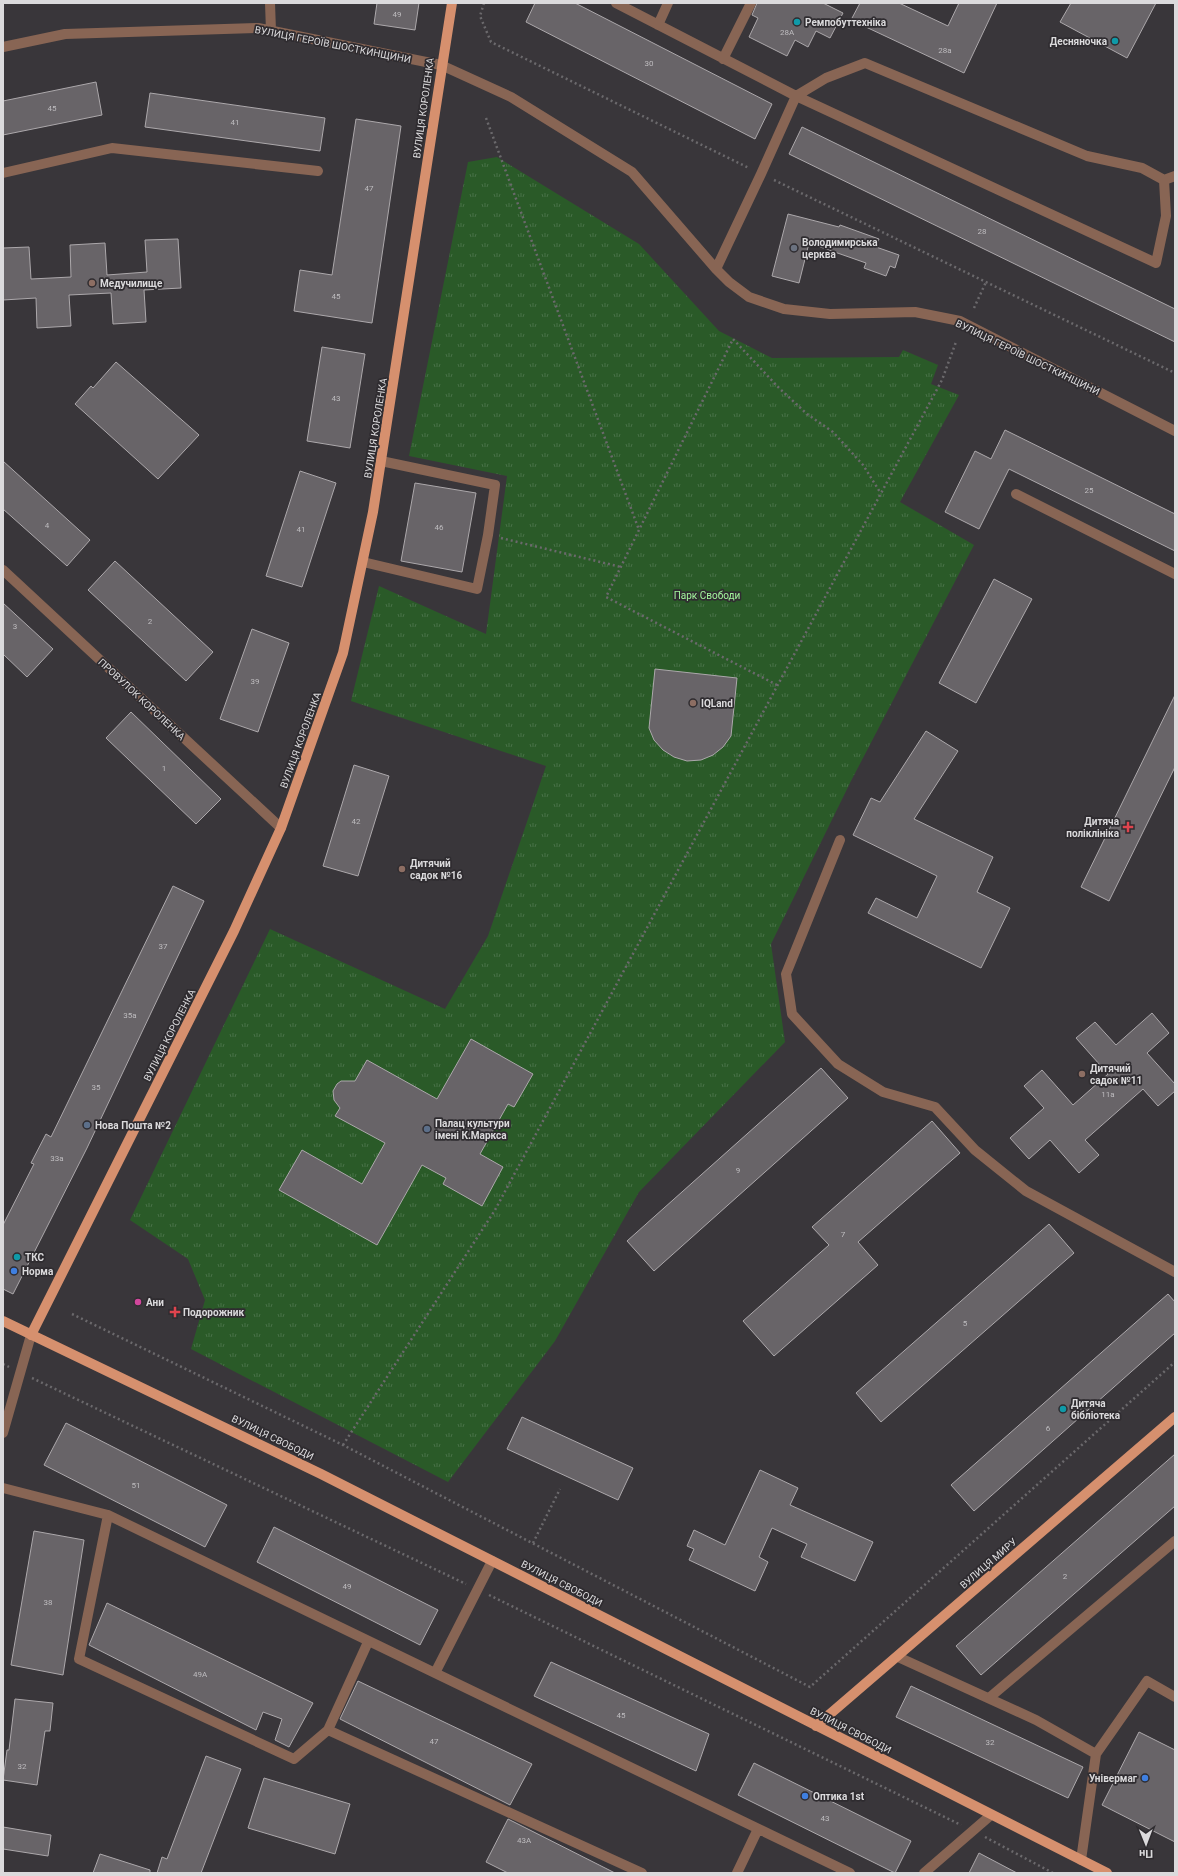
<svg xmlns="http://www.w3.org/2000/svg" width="1178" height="1876" font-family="Roboto,sans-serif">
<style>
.park{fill:url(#park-tufts)}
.building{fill:#686468;stroke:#aca8ab}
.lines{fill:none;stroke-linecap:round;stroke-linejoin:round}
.path{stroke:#6b696c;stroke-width:2.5;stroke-dasharray:2 3;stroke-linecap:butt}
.minor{stroke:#886554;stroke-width:10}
.major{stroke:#d6906e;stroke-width:10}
.culture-dot{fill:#0f9aa8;stroke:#2f2c30;stroke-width:1.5}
.worship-dot{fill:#6b7280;stroke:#2f2c30;stroke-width:1.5}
.education-dot{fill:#8d6e63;stroke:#2f2c30;stroke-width:1.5}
.health-dot{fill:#e0444e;stroke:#2f2c30;stroke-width:1.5}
.service-dot{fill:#5c6f8a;stroke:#2f2c30;stroke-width:1.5}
.shop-dot{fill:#3f7fe0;stroke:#2f2c30;stroke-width:1.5}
.hotel-dot{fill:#d1479c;stroke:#2f2c30;stroke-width:1.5}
.labels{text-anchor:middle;stroke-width:3.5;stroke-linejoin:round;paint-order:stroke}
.number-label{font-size:8px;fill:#bebcbf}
.poi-label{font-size:10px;font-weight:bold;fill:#dbdadc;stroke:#2f2c30;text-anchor:start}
.street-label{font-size:10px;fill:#dbdadc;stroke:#2f2c30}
.park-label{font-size:10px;fill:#a2f59c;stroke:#2f2c30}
</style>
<defs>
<pattern id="park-tufts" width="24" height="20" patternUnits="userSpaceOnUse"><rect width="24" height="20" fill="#2a5a28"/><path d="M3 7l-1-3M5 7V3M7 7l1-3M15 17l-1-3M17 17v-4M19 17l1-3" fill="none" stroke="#487147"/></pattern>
</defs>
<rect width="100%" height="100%" fill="#39363a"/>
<path class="park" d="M497,157l142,87 80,87 53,27 127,-1 4,-7 35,15 -7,19 28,11 -59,107 74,43 -123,236 -80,163 14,98 -146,150 -84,149 -107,141 -257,-133 14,-49 -17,-41 -58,-39 140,-291 175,80 43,-73 58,-170 -195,-65 28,-115 107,48 21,-158 -98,-20 59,-294z"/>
<path class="building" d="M377,3h42l-4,27 -41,-6z
M535,3h40l197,101 -17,35 -229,-117z
M757,3h66l20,10 -13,25 -14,-7 -8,16 -13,-7 -8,16 -38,-19 9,-19 -6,-3z
M860,3h39l49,23 11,-23h38l-33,70 -113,-53z
M1071,3h85l-29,55 -67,-36z
M96,82l6,33 -99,20v-34z
M150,93l175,25 -5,33 -175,-24z
M356,119l45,7 -29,197 -78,-12 6,-41 32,5z
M802,127l373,182v33l-386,-188z
M788,214l51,13 1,-2 39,14 -3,8 23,8 -4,13 -5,-2 -4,10 -22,-8 2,-5 -57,-20 -10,40 -27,-7z
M178,239l3,49 -37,2 2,32 -33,2 -2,-31 -42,2 2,31 -34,2 -1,-30 -33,2v-52l26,-1 2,32 40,-2 -1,-32 35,-2 2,32 40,-3 -2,-32z
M322,347l43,7 -15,94 -43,-7z
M116,362l83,73 -41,44 -83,-75 16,-18 2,2z
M1005,430l170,84v37l-166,-82 -30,60 -34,-17 30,-61 16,8z
M3,461l87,79 -23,26 -64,-57z
M300,471l36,12 -34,104 -36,-11z
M415,483l61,10 -14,79 -61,-11z
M115,561l98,91 -27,29 -98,-91z
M994,579l38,20 -56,104 -37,-20z
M3,603l50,46 -26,28 -24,-23z
M252,629l37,14 -31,89 -38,-13z
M655,669l82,9 -6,58 -8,11 -10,8 -12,5 -14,1 -13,-4 -11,-7 -9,-10 -5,-12z
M1175,695v72l-66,134 -28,-14z
M131,712l90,87 -25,25 -90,-86z
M926,731l32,20 -44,68 79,38 -16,35 33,16 -29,60 -113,-55 8,-15 41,20 20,-42 -84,-41 18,-37 9,4z
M354,765l35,11 -31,100 -35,-10z
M173,886l31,15 -117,247 -74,146 -10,-5v-64l31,-61 -3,-1 15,-29 5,3z
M1152,1013l17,20 -22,20 28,31v7l-17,15 -15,-17 -58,51 14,15 -20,18 -29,-33 -21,19 -19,-21 34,-30 -20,-22 18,-16 31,35 35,-31 -32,-36 19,-16 21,23z
M471,1039l62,35 -19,33 -6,-3 -28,50 23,13 -21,39 -39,-22 3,-6 -24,-13 -45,80 -98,-55 23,-40 60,34 23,-41 -50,-27 5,-8 -6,-8 -1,-9 4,-7 4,-3h14l12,-21 70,39z
M821,1068l27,30 -194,173 -27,-30z
M932,1121l28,32 -102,89 20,23 -104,91 -31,-35 86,-76 -17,-18z
M1049,1224l25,29 -193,169 -25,-29z
M1168,1294l7,8v31l-201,178 -23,-26z
M522,1417l111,51 -15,32 -111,-51z
M66,1423l161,82 -22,42 -161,-82z
M1175,1454v52l-194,169 -25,-29z
M760,1470l38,18 -8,17 83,37 -18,39 -54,-24 6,-13 -35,-16 -13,29 9,5 -13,29 -66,-31 5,-11 -7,-3 7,-16 31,15z
M274,1527l164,83 -18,35 -163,-83z
M34,1531l50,9 -21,135 -52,-10z
M107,1603l206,100 -24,44 -14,-7 7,-21 -19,-7 -7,18 -167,-85z
M551,1662l158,72 -13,37 -162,-75z
M358,1681l174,83 -22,41 -170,-86z
M911,1686l172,81 -15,31 -172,-81z
M15,1699l38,4 -3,28h-5l-8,54 -34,-5 4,-30h2z
M1139,1732l36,18v92l-73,-37z
M206,1756l35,13 -40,104h-44l5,-16 5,2z
M754,1763l157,78 -16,32 -157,-78z
M264,1778l86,26 -15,50 -87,-26z
M508,1819l107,54h-107l-22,-11z
M3,1827l48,8 -3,21 -45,-7z
M979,1853l38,20h-48z
M100,1854l50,16v3h-57z"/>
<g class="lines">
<path class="path" d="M484,3l-4,13 11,26 258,126
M486,118l153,412
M774,180l401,193
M974,308l12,-26
M501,538l120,29
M777,685l-171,-88 127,-258 46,49 28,26 26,18 30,33 17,27
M72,1314l271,131 467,242 365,-325
M3,1364l6,3
M32,1378l434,206
M343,1445l152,-235 447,-830 14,-38
M533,1543l27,-54
M489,1595l472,230
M985,1837l68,36"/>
<path class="minor" d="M270,3l1,28
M616,3l180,93 30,-18 39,-15 222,93 55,12 22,12 2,36 -10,47 -360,-167 -35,78 -45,95
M658,25l10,-22
M3,47l62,-13 193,-6 183,37 70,32 121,75 84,97 13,13 20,15 35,12 46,5 85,-2 45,9 215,110
M723,59l28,-56
M3,173l109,-25 206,23
M1164,180l11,-4
M1016,494l159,80
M363,562l114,27 11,-54 7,-50 -114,-24
M3,570l278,258
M840,840l-54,134 6,40 46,50 45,28 52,15 40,43 51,41 149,81
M3,1433l28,-98
M3,1488l105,27 327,158
M108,1515l-29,144 215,100 34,-29 40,-88
M492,1561l-57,112 415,200
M898,1657l138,63 60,34
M989,1698l186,-157
M328,1730l314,143
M1081,1860l15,-106 51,-73 28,16
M737,1873l21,-44
M924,1873l67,-58"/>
<path class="major" d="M3,1321l318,153 786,399
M31,1335l203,-404 47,-103 62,-175 30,-141 79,-509
M816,1726l359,-309"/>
</g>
<g class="culture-dot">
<circle cx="797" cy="22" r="4"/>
<circle cx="1115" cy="41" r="4"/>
<circle cx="17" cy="1257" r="4"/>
<circle cx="1063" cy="1409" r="4"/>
</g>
<circle class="worship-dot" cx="794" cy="248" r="4"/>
<g class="education-dot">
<circle cx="92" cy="283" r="4"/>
<circle cx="693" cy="703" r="4"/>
<circle cx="402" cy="869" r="4"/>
<circle cx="1082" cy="1074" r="4"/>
</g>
<g class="health-dot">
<path d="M1126 821h4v4h4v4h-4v4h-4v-4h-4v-4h4z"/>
<path d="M173 1306h4v4h4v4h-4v4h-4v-4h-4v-4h4z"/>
</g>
<g class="service-dot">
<circle cx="87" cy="1125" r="4"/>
<circle cx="427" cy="1129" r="4"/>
</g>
<g class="shop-dot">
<circle cx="14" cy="1271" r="4"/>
<circle cx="1145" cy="1778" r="4"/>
<circle cx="805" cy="1796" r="4"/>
</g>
<circle class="hotel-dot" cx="138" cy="1302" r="4"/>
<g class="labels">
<g class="number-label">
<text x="397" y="17">49</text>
<text x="787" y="35">28А</text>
<text x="945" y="53">28а</text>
<text x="649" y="66">30</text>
<text x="52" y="111">45</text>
<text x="235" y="125">41</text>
<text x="369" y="191">47</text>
<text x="982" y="234">28</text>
<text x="336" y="299">45</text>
<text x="336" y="401">43</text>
<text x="1089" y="493">25</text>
<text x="47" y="528">4</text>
<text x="439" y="530">46</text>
<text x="301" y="532">41</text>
<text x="150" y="624">2</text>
<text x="15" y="629">3</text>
<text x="255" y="684">39</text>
<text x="164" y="771">1</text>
<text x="356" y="824">42</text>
<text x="163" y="949">37</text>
<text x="130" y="1018">35а</text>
<text x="96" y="1090">35</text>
<text x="1108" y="1097">11а</text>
<text x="57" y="1161">33а</text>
<text x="738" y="1173">9</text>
<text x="843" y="1237">7</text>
<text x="965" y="1326">5</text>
<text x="1048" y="1431">6</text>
<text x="136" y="1488">51</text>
<text x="1065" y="1579">2</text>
<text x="347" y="1589">49</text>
<text x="48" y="1605">38</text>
<text x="200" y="1677">49А</text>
<text x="621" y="1718">45</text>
<text x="434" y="1744">47</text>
<text x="990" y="1745">32</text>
<text x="22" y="1769">32</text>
<text x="825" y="1821">43</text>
<text x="524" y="1843">43А</text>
</g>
<g class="poi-label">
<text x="805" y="26">Ремпобуттехніка</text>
<text x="1107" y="45" text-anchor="end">Десняночка</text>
<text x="802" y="246">Володимирська<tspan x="802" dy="12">церква</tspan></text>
<text x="100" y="287">Медучилище</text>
<text x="701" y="707">IQLand</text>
<text x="1119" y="825" text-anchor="end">Дитяча<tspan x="1119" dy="12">поліклініка</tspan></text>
<text x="410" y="867">Дитячий<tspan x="410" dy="12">садок №16</tspan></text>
<text x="1090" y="1072">Дитячий<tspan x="1090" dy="12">садок №11</tspan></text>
<text x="435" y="1127">Палац культури<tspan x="435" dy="12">імені К.Маркса</tspan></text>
<text x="95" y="1129">Нова Пошта №2</text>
<text x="25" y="1261">ТКС</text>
<text x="22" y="1275">Норма</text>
<text x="146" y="1306">Ани</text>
<text x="183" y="1316">Подорожник</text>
<text x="1071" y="1407">Дитяча<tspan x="1071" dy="12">бібліотека</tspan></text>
<text x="1137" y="1782" text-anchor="end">Універмаг</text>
<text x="813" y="1800">Оптика 1st</text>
</g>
<g class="street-label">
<text transform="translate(333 44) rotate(11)" y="4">ВУЛИЦЯ ГЕРОЇВ ШОСТКИНЩИНИ</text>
<text transform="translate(423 108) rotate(-82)" y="4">ВУЛИЦЯ КОРОЛЕНКА</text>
<text transform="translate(1028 357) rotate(26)" y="4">ВУЛИЦЯ ГЕРОЇВ ШОСТКИНЩИНИ</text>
<text transform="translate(375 428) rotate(-81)" y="4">ВУЛИЦЯ КОРОЛЕНКА</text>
<text transform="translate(142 699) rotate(43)" y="4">ПРОВУЛОК КОРОЛЕНКА</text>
<text transform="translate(300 740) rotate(-70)" y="4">ВУЛИЦЯ КОРОЛЕНКА</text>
<text transform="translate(169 1035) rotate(-63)" y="4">ВУЛИЦЯ КОРОЛЕНКА</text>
<text transform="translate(273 1437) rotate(26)" y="4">ВУЛИЦЯ СВОБОДИ</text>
<text transform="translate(988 1563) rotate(-41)" y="4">ВУЛИЦЯ МИРУ</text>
<text transform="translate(562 1583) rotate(27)" y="4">ВУЛИЦЯ СВОБОДИ</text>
<text transform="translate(851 1730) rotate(27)" y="4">ВУЛИЦЯ СВОБОДИ</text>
</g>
<g class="park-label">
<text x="707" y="599">Парк Свободи</text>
</g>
</g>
<rect width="1178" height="1876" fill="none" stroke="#dbdadc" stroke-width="8"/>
<g transform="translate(1146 1844) rotate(179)" stroke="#2f2c30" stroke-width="3" paint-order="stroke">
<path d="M0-3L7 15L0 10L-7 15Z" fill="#dbdadc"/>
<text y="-6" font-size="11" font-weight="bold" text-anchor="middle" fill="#dbdadc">Пн</text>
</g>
</svg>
